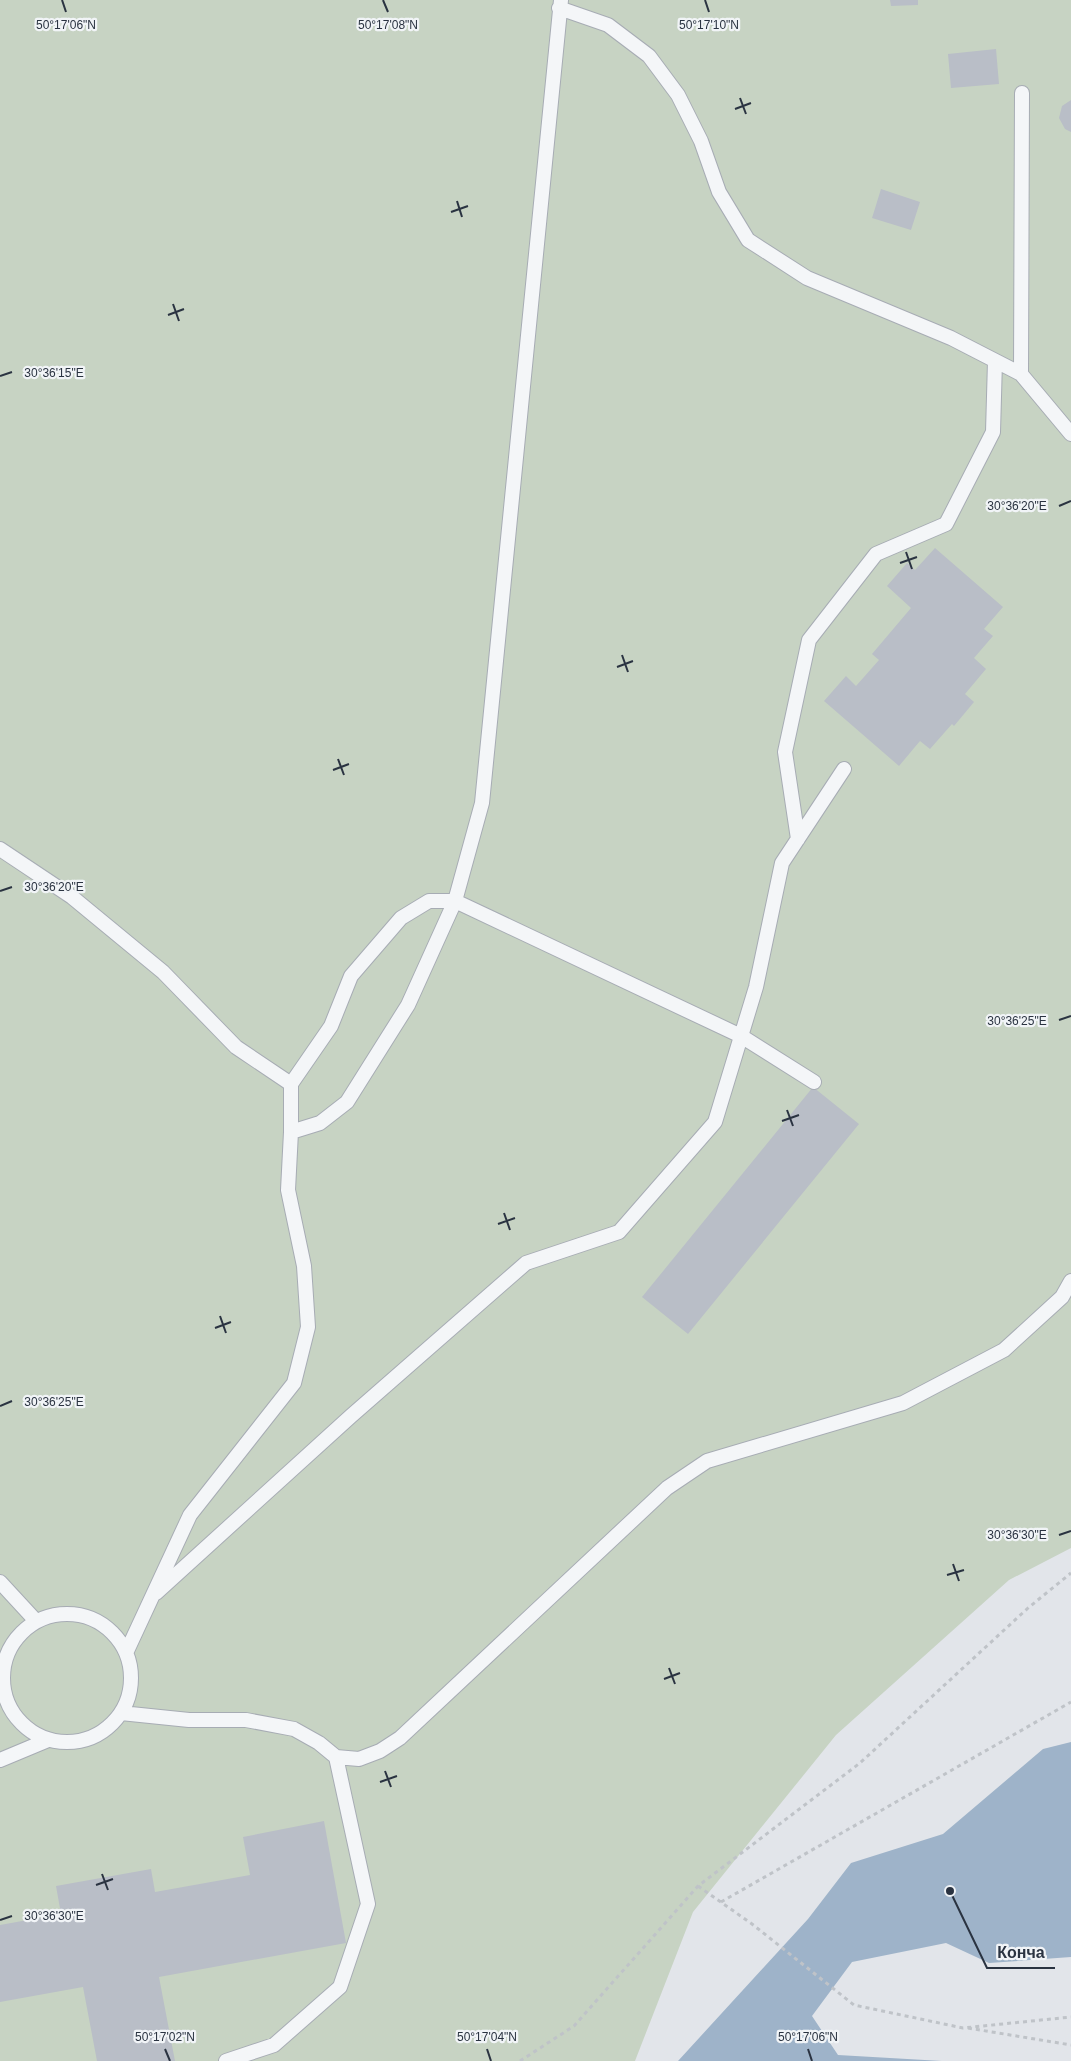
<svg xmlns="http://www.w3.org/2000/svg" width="1071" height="2061" font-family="Arial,sans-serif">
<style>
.green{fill:#c7d3c3}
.water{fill:#9eb3c9}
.building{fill:#b9bec7}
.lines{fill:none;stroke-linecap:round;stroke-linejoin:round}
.lane-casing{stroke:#a7acb4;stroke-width:16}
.path{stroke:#bfc3c8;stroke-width:3;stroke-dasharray:4 4;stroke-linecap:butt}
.lane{stroke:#f4f6f8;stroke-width:14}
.ticks{fill:none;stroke:#2a3341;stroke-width:2}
.ticks-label{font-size:12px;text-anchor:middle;fill:#2a3341;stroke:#f1f4f7;stroke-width:4.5;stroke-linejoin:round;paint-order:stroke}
.leader{fill:none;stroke:#2a3341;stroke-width:2}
.callout-dot{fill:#2a3341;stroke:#f1f4f7;stroke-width:2}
.callout-label{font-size:16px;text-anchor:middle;font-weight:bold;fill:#2a3341;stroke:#f1f4f7;stroke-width:4.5;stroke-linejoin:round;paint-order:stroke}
</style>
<rect width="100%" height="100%" fill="#e2e5ea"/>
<path class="green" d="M0,0h1071v1548l-62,32 -173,155 -143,177 -58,149h-635z"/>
<path class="water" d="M1071,1742v215l-82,6 -43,-20 -94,19 -40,54 26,39 104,6h-264l130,-142 43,-56 92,-29 100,-85z"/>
<path class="building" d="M890,0h28v5l-27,1z
M996,49l3,35 -48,4 -3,-34z
M1071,100v32l-6,-3 -6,-11 3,-12z
M881,189l39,13 -9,28 -39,-12z
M935,548l68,59 -19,22 9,7 -19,22 12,11 -21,25 9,8 -20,24 -2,-2 -22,25 -10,-8 -21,25 -75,-65 22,-25 10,10 23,-26 -7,-6 39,-46 -24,-22 20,-23 8,7z
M813,1087l46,37 -171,210 -46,-37z
M324,1821l22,122 -187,34 16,84h-78l-14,-74 -83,15v-77l61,-11 -5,-28 95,-17 4,23 95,-17 -7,-38z"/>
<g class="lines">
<g class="lane-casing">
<path id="lane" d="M559,8l49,17 41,31 29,39 23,46 18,51 29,48 59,38 144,60 70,36 50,60
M1021,374l1,-281
M798,839l-13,-87 24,-112 67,-86 70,-30 47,-92 2,-71
M0,849l72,48 91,75 73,75 55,37
M291,1132v-48l40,-58 20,-50 50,-58 28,-17h26l286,135 73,46
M0,1582l36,39
M156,1593l195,-177 175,-153 93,-31 96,-110 41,-135 26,-124 62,-94
M3 1678a64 64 0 1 1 128 0a64 64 0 1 1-128 0Z
M126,1653l64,-138 104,-132 14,-56 -4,-61 -16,-76 3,-58 29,-9 27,-21 61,-97 47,-104 27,-98 79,-803
M121,1713l68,7h57l48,9 25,14 17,14 23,2 21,-8 20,-13 267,-250 40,-27 196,-58 101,-53 58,-53 9,-16
M0,1760l48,-20
M226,2061l48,-16 66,-58 28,-83 -32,-147"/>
</g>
<path class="path" d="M698,1886l54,38 102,81 109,23 108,-11
M721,1902l350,-200
M968,2028l103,17
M520,2061l54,-35 124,-140 162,-123 168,-155 43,-35"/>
<use href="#lane" class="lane"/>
</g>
<path class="ticks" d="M62,0l4,12M383,0l5,12M705,0l4,12M740,98l6,16M735,109l16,-6M457,201l5,16M451,212l17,-6M173,304l6,17M168,315l16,-6M0,376l12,-4M1059,506l12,-5M906,552l6,17M900,563l17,-6M622,655l6,17M617,667l16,-6M338,759l6,16M333,770l16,-6M0,891l12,-4M1059,1020l12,-4M787,1110l6,16M782,1121l17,-6M504,1213l6,17M498,1224l17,-6M220,1316l6,17M215,1328l16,-6M0,1406l12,-5M1059,1535l12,-4M953,1564l6,17M947,1575l17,-5M669,1668l6,16M664,1679l16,-6M385,1771l6,16M380,1782l17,-6M102,1874l6,16M96,1885l17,-6M0,1920l12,-4M165,2049l5,12M487,2049l4,12M808,2049l4,12"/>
<g class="ticks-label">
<text x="66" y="29">50°17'06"N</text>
<text x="388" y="29">50°17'08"N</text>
<text x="709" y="29">50°17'10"N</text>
<text x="54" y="377">30°36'15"E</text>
<text x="1017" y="510">30°36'20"E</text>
<text x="54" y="891">30°36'20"E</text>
<text x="1017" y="1025">30°36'25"E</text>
<text x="54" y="1406">30°36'25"E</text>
<text x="1017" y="1539">30°36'30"E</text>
<text x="54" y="1920">30°36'30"E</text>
<text x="165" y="2041">50°17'02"N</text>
<text x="487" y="2041">50°17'04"N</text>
<text x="808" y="2041">50°17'06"N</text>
</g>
<path class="leader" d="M950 1891L987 1968H1055"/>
<circle class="callout-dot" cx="950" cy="1891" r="5"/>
<g class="callout-label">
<text x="1021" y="1958">Конча</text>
</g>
</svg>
